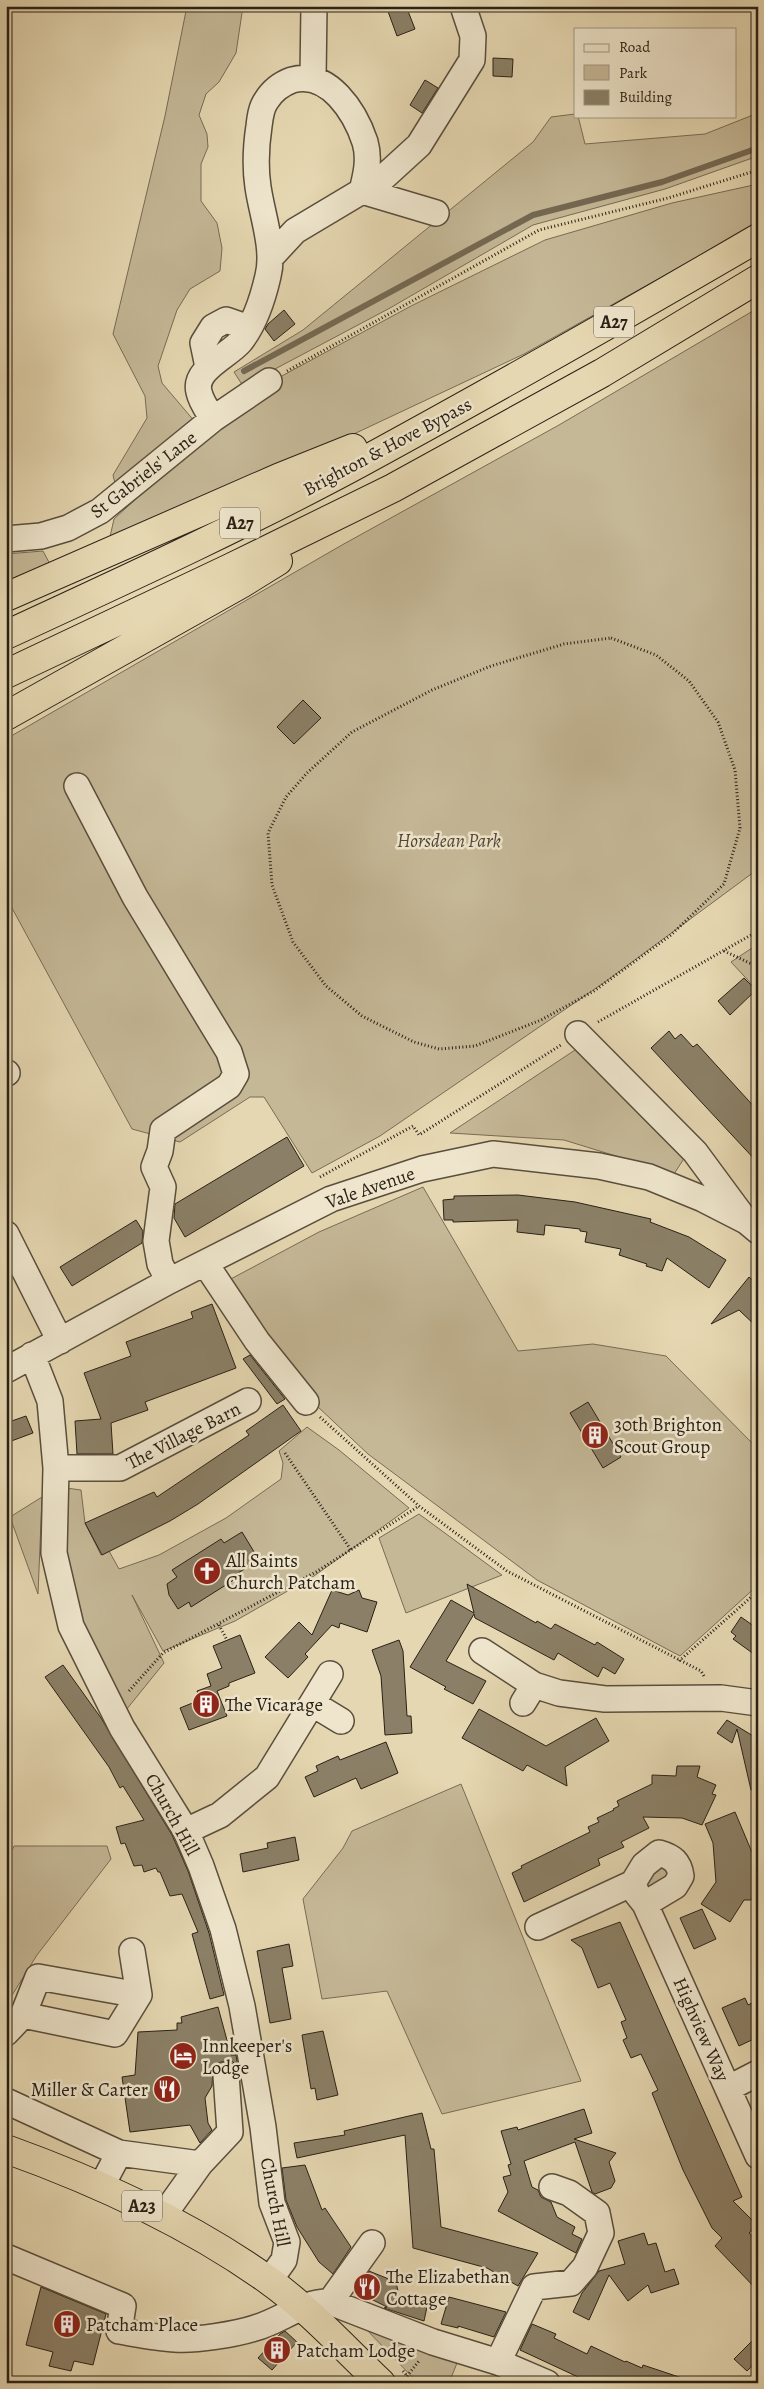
<svg xmlns="http://www.w3.org/2000/svg" width="764" height="2389" font-family="Alegreya,serif">
<style>
.green{fill:#c5b897;stroke:#786c56}
.lines{fill:none;stroke-linecap:round;stroke-linejoin:round}
.stream{stroke:#746953;stroke-width:6}
.building{fill:#8b8067;stroke:#2a2116}
.minor-casing{stroke:#594e3d;stroke-width:28}
.highway-casing{stroke:#2a2116;stroke-width:30}
.path{stroke:#2a2116;stroke-width:3;stroke-dasharray:1 2.5;stroke-linecap:butt}
.minor{stroke:#eee5cc;stroke-width:25}
.highway{stroke:#e5d7b1;stroke-width:28}
.labels{text-anchor:middle;stroke-width:5;stroke-linejoin:round;paint-order:stroke}
.shield{fill:#eee5cc;stroke:#655c4d;stroke-width:1}
.shield-label{font-size:18px;font-weight:bold;fill:#2a2116}
.street-label{font-size:19px;fill:#2a2116;stroke:#eee5cc}
.park-label{font-size:19px;font-style:italic;fill:#514736;stroke:#eee5cc}
.poi-label{font-size:19px;fill:#2a2116;stroke:#eee5cc;text-anchor:start}
</style>
<rect width="100%" height="100%" fill="#e5d7b1"/>
<filter id="stains"><feTurbulence type="fractalNoise" baseFrequency=".004" numOctaves="4"/><feColorMatrix values="0 0 0 0 .2 0 0 0 0 .09 0 0 0 0 .02 0 0 0 .5 -.17"/></filter>
<radialGradient id="worn" r=".72"><stop offset=".6" stop-color="#630" stop-opacity="0"/><stop offset="1" stop-color="#630" stop-opacity=".3"/></radialGradient>
<path class="green" d="M187,6h56l-7,47 -17,29 -13,12 -7,21 8,19 1,13 -7,17v37l16,22 5,25 -2,23 -30,18 -13,21 -19,56 4,17 34,40 -80,65 -3,-13 34,-57 -2,-22 -32,-62 52,-218z
M758,113v43l-93,33 -132,36 -143,83 -147,78 -9,-14 69,-42 230,-188 18,-25 24,-3v2h3l7,28 120,-10z
M758,184v39l-234,131 -417,196 7,-31 83,-76 83,-66 131,-71 134,-66 127,-37z
M758,308v561l-153,113 -225,154 -68,37 -48,-76h-14l-70,45 -48,-13 -126,-232v-158l336,-194 217,-120z
M43,551l8,15 -45,16v-28z
M758,944v47l-27,-29z
M575,1050l110,107 -11,17 -110,-34 -114,-7z
M423,1187l95,164 75,-7 73,12 92,93v136l-78,71 -143,-76 -169,-126 -51,-48 -90,-125 92,-49z
M307,1427l32,23 70,58 -95,68 -79,45 -72,30 -31,-56 32,68 -42,52 -48,-103 -11,-83 3,-41 15,2 4,33 16,32 8,-4 10,18 40,-14 67,-37 55,-39 2,-16 -4,-12z
M42,1497l-4,97 -28,-77z
M419,1514l83,61 -96,38 -27,-75z
M461,1784l120,297 -139,33 -55,-123 -65,8 -19,-100 40,-51 9,-17z
M14,1846h93l4,13 -74,96 -31,50v-141z
M667,1864l3,14 -18,9 -6,-3 3,-13z
M364,2327l95,31 -10,25h-31z"/>
<g class="lines">
<path class="stream" d="M244,371l289,-156 129,-33 96,-34"/>
</g>
<path class="building" d="M386,6h20l9,23 -18,7z
M493,58l20,1 -1,18 -19,-1z
M425,80l13,8 -16,25 -12,-8z
M284,310l11,14 -21,17 -9,-12 3,-5z
M303,700l18,18 -27,26 -17,-17z
M744,978l12,12 -26,25 -12,-14z
M669,1031l6,8 6,-5 12,13 4,-3 61,67v52l-107,-115z
M287,1137l17,29 -119,71 -11,-19 1,-14z
M518,1195l57,7 76,17 -1,3 39,15 37,23 -17,28 -42,-30 -5,13 -16,-5 1,-2 -28,-9 2,-6 -36,-7 2,-10 -7,-1v-2l-35,-4 -1,10 -27,-3 1,-12 -65,2v-2h-9l-1,-20 11,-1v-3z
M136,1220l7,11 -1,12 -70,43 -12,-19z
M749,1277l9,8v43l-19,-18 -28,14z
M212,1304l24,64 -91,34 3,8 -37,13 2,31h-36l-2,-33 26,-2 -17,-46 47,-17 -5,-14 67,-24 -2,-6z
M250,1355l35,44 -8,5 -34,-45z
M588,1402l33,55 -18,11 -33,-55z
M283,1405l18,26 -103,73 -28,17 -68,34 -17,-32 69,-31 3,5 92,-62 -3,-4z
M26,1416l7,17 -27,10v-20z
M242,1532l17,28 -21,13 2,3 -49,31 -2,-5 -11,7 -9,-14 -2,-11 10,-7 -5,-7 49,-31 3,4z
M467,1584l69,39 1,-2 14,8 4,-5 40,21 2,-3 27,17 -9,15 -12,-7 -5,10 -40,-24 -4,7 -79,-42 -1,-4 -28,47 40,20 -13,23 -29,-15 2,-2 -36,-20 41,-67 23,13z
M332,1590l16,5 11,-5 3,8 15,4 -10,30 -27,-9 -1,5 -7,-3 -27,29 3,3 -20,21 -23,-21 34,-35 13,13z
M741,1617l17,12v28l-25,-18 3,-3 -5,-4z
M240,1635l15,38 -26,10v3l-12,5 10,25 -38,14 -9,-22 20,-8 -3,-9 14,-5 -4,-12 15,-6 -9,-22z
M399,1640l4,11 4,65h4l1,17 -27,2 -4,-59 -9,-26z
M63,1665l38,53 71,117 16,36 21,62 15,62 -14,4 -18,-65 6,-2 -16,-38 -12,2 -10,-24h-2l-2,-4 -12,4 -2,-7 -8,1 -9,-23 -4,1 -5,-17 28,-7 -21,-34 -3,2 -11,-21 -64,-90z
M479,1709l67,37 50,-28 13,23 -44,26 2,19 -40,-21 -4,6 -61,-33z
M727,1720l31,19v50l-7,1 -14,-61 -5,14 -15,-10z
M386,1742l12,31 -37,16 -5,-11 -42,19 -9,-20 13,-6 -2,-5 22,-10 2,4z
M677,1766h23l-3,11 19,8 -4,9 4,1 -14,30 -20,-7 -39,-1 6,11 -28,14 3,5 -26,12 2,6 -76,37 -12,-29 10,-5 -1,-2 69,-34 -2,-5 11,-5 -2,-4 17,-8 -1,-1 6,-3 -2,-5 35,-17v-9l24,1z
M735,1812l19,45h3l1,32 -7,11h-7l-14,22 -29,-18 15,-22 -3,-39 -8,-19z
M295,1837l4,23 -56,12 -3,-18 28,-6 -1,-5z
M702,1909l14,30 -22,10 -14,-31z
M620,1922l122,275 -9,4 24,24 -8,8 9,9v49l-43,-45 7,-8 -10,-10 -29,-58 -31,-77 6,-3 -17,-36 -10,4 -8,-18 4,-2 -6,-16 5,-2 -16,-37 -12,5 -16,-40 -11,-8z
M289,1944l4,22 -11,2 9,51 -21,4 -13,-72z
M745,1998l3,7 10,-5v37l-19,9 -17,-38z
M218,2007l13,48h5l2,12 -5,-5 -8,-1 -7,2 -5,6 -1,17 -7,12 3,25 4,7 -12,13 -10,-18 -60,7 -8,-55 13,-2 3,-43 39,-2v-7h5l-1,-6z
M323,2031l15,64 -21,5 -2,-12 -4,1 -9,-54z
M584,2109l8,24 -18,6 42,14 -7,9 6,19 -4,7 -16,6 -3,-2 -17,-50 -51,19 8,26 6,3 3,7 10,5 6,15 18,10 -3,7 10,5 -6,14 -78,-42 10,-19 -5,-15 8,-2 -3,-10 3,-1 -10,-33 16,-4 1,3z
M422,2113l9,36h3l7,78 97,26 -20,33 -31,-18 -74,-20 -8,-113 -108,23 -3,-15 51,-8 -1,-4z
M305,2165l17,45 3,-2 26,39 -18,27 -14,-12 -22,-35 -11,-27 -4,-32z
M644,2233l4,12 8,-2 9,29 9,-3 5,15 -28,9 -3,-8 -20,16 -19,-26 -20,45 -16,-8 9,-19 17,-22 26,-7 -7,-23z
M369,2271l27,11 5,23 27,-3 -4,19 -40,-13 3,-1 -32,-16z
M41,2287l65,27 -13,51 -19,-4 -3,10 -22,-5 4,-14 -27,-7z
M449,2297l57,15 -12,25 -36,-11v2l-17,-4z
M532,2324l24,10 -2,4 33,16 4,-8 34,16 1,-1 16,7 1,-3 45,15 -1,3h-96l-71,-33z
M285,2331l12,11 -25,28 -14,-12 22,-24z
M758,2335v25l-11,11 -13,-12z"/>
<g class="lines">
<g class="minor-casing">
<path id="minor" d="M313,78l1,-72
M362,191l22,-14 35,-32 53,-85 1,-24 -10,-30
M362,191l74,22
M208,367l-5,-24 10,-16 13,-7 23,8
M213,419c-5,-8 -12,-17 -14,-27 -6,-22 29,-36 41,-50 14,-17 23,-44 28,-66 7,-27 -6,-61 -10,-89 -3,-20 -2,-41 1,-61 1,-8 2,-18 7,-25 6,-10 15,-17 26,-21 37,-10 63,32 73,62 5,17 1,33 -3,49l-67,40 -25,27
M6,539l35,-3 27,-8 32,-17 113,-92 56,-38
M77,786l58,111 94,155 7,22 -7,12 -66,44 -3,21 -6,16 9,20 -7,54 4,23 9,17
M578,1034l117,118 48,65
M6,1073h1
M6,1234l54,107
M205,1263l52,78 49,61
M32,1355l18,46 6,67 -2,85 17,73 51,102 64,103 15,35 22,63 19,77 21,121 9,76 15,39 -3,18 -15,21
M6,1370l163,-89 162,-82 91,-30 71,-15 106,12 50,11 54,22 43,22 12,10
M56,1468h64l128,-67
M482,1651l52,34 25,8 46,6 116,-1 37,5
M523,1703l11,-18
M313,1704l28,17
M186,1831l34,-16 47,-38 63,-103
M633,1883l11,-18 15,-12c14,4 20,9 22,23l-6,10 -30,18
M538,1927l95,-44 4,11 8,10 113,252
M132,1951l7,44
M6,2033l17,-18 15,-38 101,18 -24,39 -92,-19
M729,2088l29,-15
M6,2101l113,52 -18,34
M119,2153l81,11
M163,2216l37,-52 30,-32 -4,-57
M6,2257l117,49 -4,25c18,3 38,7 56,8 19,2 62,-5 80,-11 26,-7 47,-27 75,-26l103,40 65,20 49,21
M330,2302l42,-59
M498,2362l36,-75 37,-4 14,-16 16,-34 -4,-20 -28,-20 -17,-6"/>
</g>
<g class="highway-casing">
<path id="highway" d="M6,597l272,-119 75,-30
M6,635c119,-55 239,-110 354,-172 134,-73 266,-148 398,-225
M6,674l224,-106 163,-80 209,-115 156,-94
M6,716l235,-132 37,-23
M6,2149c92,33 182,74 262,131 41,29 76,68 113,103"/>
</g>
<path class="path" d="M287,371l252,-141 129,-32 90,-28
M611,638l45,17 33,26 29,41 17,48 5,58 -16,56 -53,51 -77,56 -53,29 -66,26 -36,3 -25,-7 -52,-26 -36,-30 -33,-44 -21,-57 -4,-52 18,-36 21,-24 45,-41 80,-42 59,-24 73,-22z
M724,951l34,16
M598,1022l160,-91
M320,1177l93,-51 6,9 142,-90
M320,1417l99,89 88,65 194,100 3,5
M285,1453l66,97
M219,1625l8,15
M679,1661l79,-70
M129,1691l34,-38 153,-81 103,-66
M403,2371l10,12
M407,2376l12,-15"/>
<use href="#minor" class="minor"/>
<use href="#highway" class="highway"/>
</g>
<defs>
<g id="building-disc" transform="scale(1.4375)"><circle r="9.5" fill="#8f2418" stroke="#eee5cc"/><path d="M-4-6H4V6H1V3H-1V6H-4ZM-2.5-4.3h1.7v1.8h-1.7ZM.8-4.3h1.7v1.8H.8ZM-2.5-1h1.7V.8h-1.7ZM.8-1h1.7V.8H.8Z" fill="#fff"/></g>
<g id="church-disc" transform="scale(1.4375)"><circle r="9.5" fill="#8f2418" stroke="#eee5cc"/><path d="M-1.2-6h2.4v3.5h3.3v2.4h-3.3V6h-2.4V-.1h-3.3v-2.4h3.3Z" fill="#fff"/></g>
<g id="hotel-disc" transform="scale(1.4375)"><circle r="9.5" fill="#8f2418" stroke="#eee5cc"/><path d="M-6-4.5h1.5V1H6V5H4.5V3h-9V5H-6ZM-4 0a1.8 1.8 0 1 1 3.6 0ZM.5 0V-2.5h3Q6-2.5 6 0Z" fill="#fff"/></g>
<g id="restaurant-disc" transform="scale(1.4375)"><circle r="9.5" fill="#8f2418" stroke="#eee5cc"/><path d="M-5-6h1v4h1v-4h1v4h1v-4h1v5L-1.5 .5V6h-2V.5L-5-1ZM5-6V6H3V1.5H1.5Q1.5-4 5-6Z" fill="#fff"/></g>
</defs>
<g fill-rule="evenodd">
<use href="#building-disc" x="595" y="1435"/>
<use href="#church-disc" x="207" y="1571"/>
<use href="#building-disc" x="206" y="1704"/>
<use href="#hotel-disc" x="183" y="2056"/>
<use href="#restaurant-disc" x="167" y="2089"/>
<use href="#restaurant-disc" x="367" y="2287"/>
<use href="#building-disc" x="67" y="2324"/>
<use href="#building-disc" x="277" y="2350"/>
</g>
<g class="labels">
<g class="shield">
<rect x="594" y="306.5" width="40" height="31" rx="4"/>
<rect x="220" y="507.5" width="40" height="31" rx="4"/>
<rect x="122" y="2190.5" width="40" height="31" rx="4"/>
</g>
<g class="shield-label">
<text x="614" y="328">A27</text>
<text x="240" y="529">A27</text>
<text x="142" y="2212">A23</text>
</g>
<g class="street-label">
<text transform="translate(387 446) rotate(-28)" y="7">Brighton &amp; Hove Bypass</text>
<text transform="translate(143 474) rotate(-38)" y="7">St Gabriels' Lane</text>
<text transform="translate(370 1187) rotate(-19)" y="7">Vale Avenue</text>
<text transform="translate(183 1435) rotate(-27)" y="7">The Village Barn</text>
<text transform="translate(173 1814) rotate(61)" y="7">Church Hill</text>
<text transform="translate(702 2029) rotate(66)" y="7">Highview Way</text>
<text transform="translate(276 2202) rotate(79)" y="7">Church Hill</text>
</g>
<g class="park-label">
<text x="449" y="847">Horsdean Park</text>
</g>
<g class="poi-label">
<text x="614" y="1431">30th Brighton<tspan x="614" dy="22">Scout Group</tspan></text>
<text x="226" y="1567">All Saints<tspan x="226" dy="22">Church Patcham</tspan></text>
<text x="225" y="1711">The Vicarage</text>
<text x="202" y="2052">Innkeeper's<tspan x="202" dy="22">Lodge</tspan></text>
<text x="148" y="2096" text-anchor="end">Miller &amp; Carter</text>
<text x="386" y="2283">The Elizabethan<tspan x="386" dy="22">Cottage</tspan></text>
<text x="86" y="2331">Patcham Place</text>
<text x="296" y="2357">Patcham Lodge</text>
</g>
</g>
<rect width="764" height="2389" fill="none" stroke="#e5d7b1" stroke-width="25"/>
<rect x="8" y="8" width="749" height="2374" fill="none" stroke="#2a2116" stroke-width="2.5"/>
<rect x="12" y="12" width="739" height="2364" fill="none" stroke="#2a2116"/>
<rect x="574" y="28" width="162" height="90" fill="#eee5cc" stroke="#a09783"/>
<rect x="584" y="44" width="25" height="8" fill="#eee5cc" stroke="#a09783"/>
<text x="619" y="52" font-size="15" fill="#2a2116">Road</text>
<rect x="584" y="65" width="25" height="15" fill="#c5b897" stroke="#a09783"/>
<text x="619" y="78" font-size="15" fill="#2a2116">Park</text>
<rect x="584" y="90" width="25" height="15" fill="#8b8067" stroke="#a09783"/>
<text x="619" y="102" font-size="15" fill="#2a2116">Building</text>
<rect width="100%" height="100%" filter="url(#stains)"/>
<rect width="100%" height="100%" fill="url(#worn)"/>
</svg>
